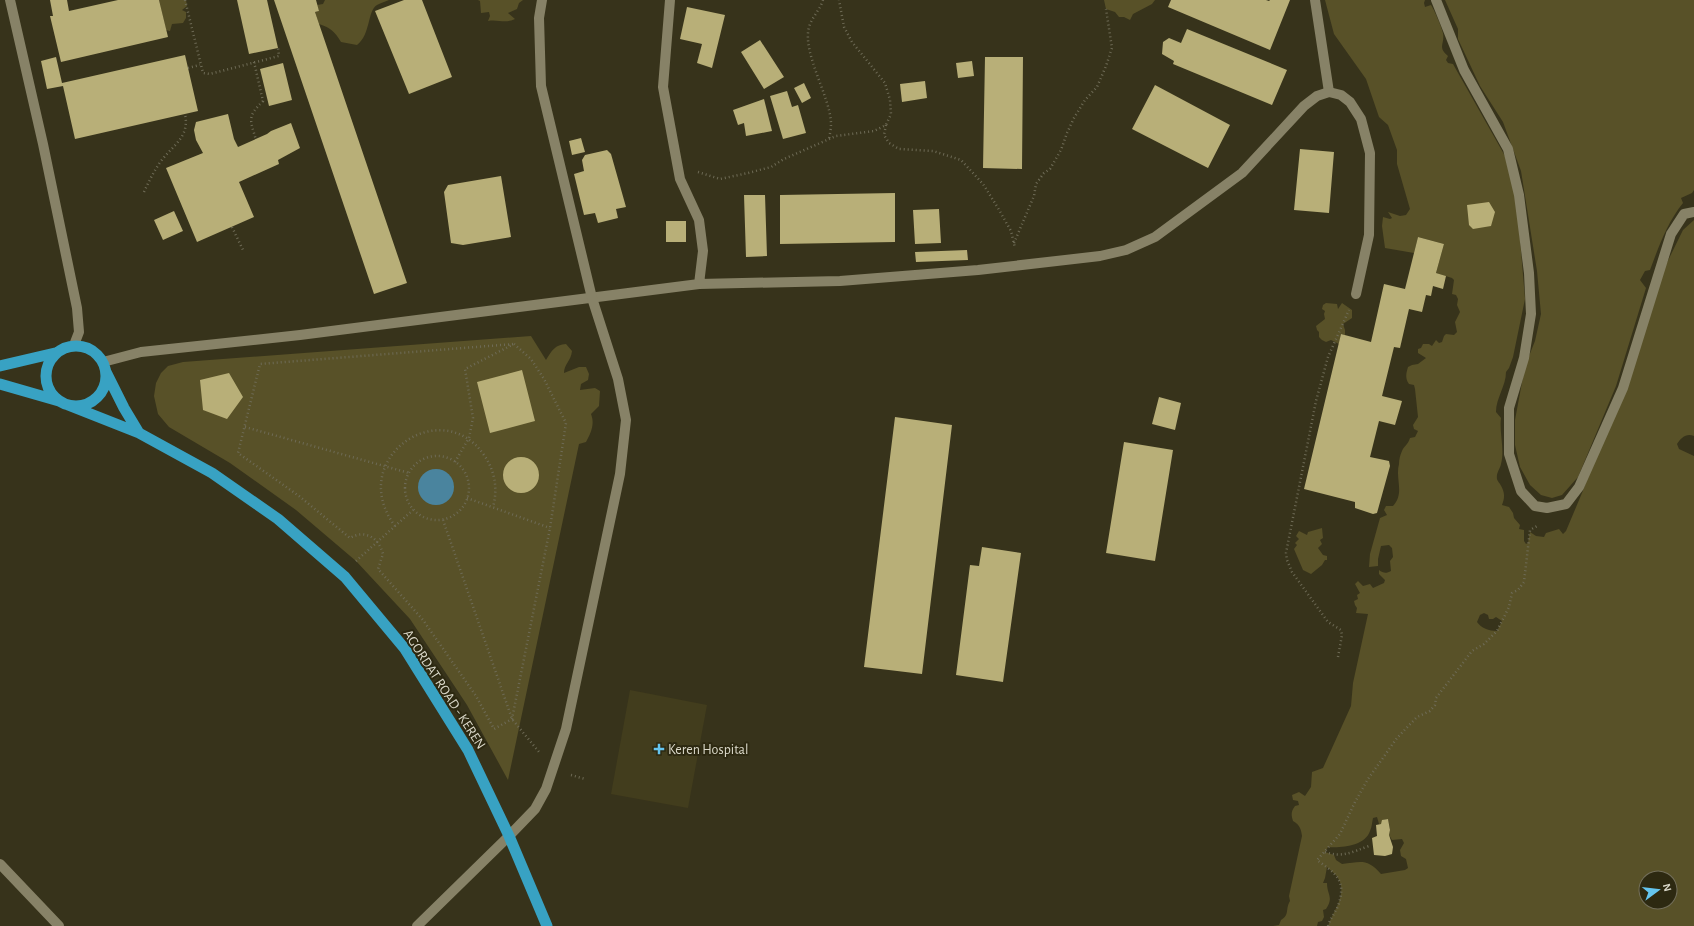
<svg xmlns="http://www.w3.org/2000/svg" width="1694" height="926" font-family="'Alegreya Sans',sans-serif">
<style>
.built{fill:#423d1d}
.green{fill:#585128;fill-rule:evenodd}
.water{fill:#4a849e}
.building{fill:#b8af78}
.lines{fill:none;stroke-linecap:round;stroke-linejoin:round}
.path{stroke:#6e6b56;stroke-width:2.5;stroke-dasharray:1 3;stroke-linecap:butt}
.service{stroke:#878267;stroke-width:10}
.minor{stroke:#878267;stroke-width:10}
.tertiary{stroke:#878267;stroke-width:10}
.trunk{stroke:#38a2c3;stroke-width:11}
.poi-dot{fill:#65c5ef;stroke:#2d2911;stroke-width:1.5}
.labels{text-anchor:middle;stroke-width:4;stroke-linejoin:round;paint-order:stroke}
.street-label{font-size:14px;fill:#dbd9ca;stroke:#2d2911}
.poi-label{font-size:14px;fill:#dbd9ca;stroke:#2d2911;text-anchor:start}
</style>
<rect width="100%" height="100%" fill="#37331b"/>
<path class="built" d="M630,690l77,15 -19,103 -77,-14z"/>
<path class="green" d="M159,0h27l1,6 -5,4 4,2v6l-3,5 -11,1 -2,7 -4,-1z
M325,0h64c-4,2 -9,3 -12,5 -10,6 -6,29 -20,40l-16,-3c-6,-10 -10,-14 -22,-18l-4,-12 4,-1 -2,-6 6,-1z
M478,0h45l-4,3 -2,6 -9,4 7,6c-10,5 -17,0 -27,2l2,-5 -1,-4 -8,1 -1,-12z
M1104,0h51l-3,4 -19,10 -3,6 -6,-3h-5l-4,-5 -9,-3z
M1325,0h100l-1,3 1,4 6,-2c3,4 11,23 12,28 2,11 -6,14 5,23l-2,4 2,3 5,1 52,92 12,47 8,96 -12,58 -4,11 -3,4c0,14 -10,26 -10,40l5,6c-2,14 4,32 0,46 -1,5 -5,9 -4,15 0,1 3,5 3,5 5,8 5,13 2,21l7,2 4,6 1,5 6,7 -1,4 5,1v11l2,3 2,-1 2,-11 6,4 8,1 2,-4 13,-4 4,5 3,-3 16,-38 40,-105 31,-97 30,-61 11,-10v216c-8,-3 -13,2 -17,8l2,5 15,7v470h-366c5,-15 20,-32 10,-48 -2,-4 -8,-8 -11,-11l-2,11 -2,5h4c0,12 7,14 -1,26l-3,1 1,7 -2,4 -4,1 -1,4h-44l6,-1 2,-5c9,-5 4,-11 9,-19l-1,-5 13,-60c-1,-7 -2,-11 -9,-15 -2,-6 -2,-10 2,-15l4,-1 -1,-4 -5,-1 -1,-5 7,-3 6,4 6,-9 1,-15 11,-4 28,-62 2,-23 15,-69 -12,-1 1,-5 -2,-3 -1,-4 4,-2 -1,-4 3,-2 -5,-9 3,-3 5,5 7,-2 3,4 11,-5 1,-3 -6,-6v-4c4,3 7,4 12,1l-1,-10 3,-4 -1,-9 -3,-3 -8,1 -3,13v7l-9,1 1,-13 10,-36 7,-3 -3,-5 2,-4h7c12,-13 2,-27 6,-42 0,-4 1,-9 3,-13 2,-5 6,-6 8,-13l5,-1 3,-6 -4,-2 -1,-4 5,-8 -3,-28 -1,-4 -5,-1c-4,-6 -3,-10 -1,-17l4,-2 6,-1 8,-6 -8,-5v-4l3,-1 2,-4h6l3,2 4,-6 3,3 3,-1 2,-6 2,-2 8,1 3,-3 -2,-10 5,-10 -3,-7 1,-6 -2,-4 -4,-1 2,-14 -2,-2 -16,-5 8,-29 -26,-7 -4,16 -29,-5 -3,-22 1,-9 7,2 2,-1 -4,-6 12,4 6,-1 4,-6 -13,-45v-14l-9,-25 -9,-8 -13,-38 -32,-45zM1484,613l4,2 1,4h4l3,-2 6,4 -5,10c-8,0 -16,-3 -20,-9l3,-7zM1377,817l2,7h2l2,-4 5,-1 2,10 -1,6 3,5 10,-1 2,4 -4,7 1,6 5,3 2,9 -3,2 -24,4c-14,-16 -20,-12 -39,-10l-6,-4 -2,-5 -9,-3 3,-5c14,1 37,-1 42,-16 2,-4 2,-9 3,-13zM1646,878h24v24h-24z
M1445,0h249v190l-2,3 -11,5 2,5c-16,20 -24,43 -33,67l-5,1 -5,9 6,8 -30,98 -38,91 -16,18 -10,3 -11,-3 -11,-10 -10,-18 -5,-22v-25l10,-54 10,-25 6,-27 -4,-43 -16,-100 -18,-49 -23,-36 -22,-47v-10z
M1326,303l11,1 1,5 4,-6 10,7v8l-9,6 2,6v5l-4,-1 -2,10 -8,-4 -5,2 -4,-2 -3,-3v-5l-2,-2 -1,-4 9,-7 -1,-5 1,-3 -3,-2 1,-4z
M531,336l15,24c6,-10 9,-15 20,-16l6,7c-1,10 -8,13 -8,22l15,-6h7l3,7 -1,6 -7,4 -1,6 15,-2 5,3 -1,15 -8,8c4,10 0,19 -5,28l-7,2 -71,336 -41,-75 -57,-86 -54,-58 -60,-51 -66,-47 -61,-36 -11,-13 -4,-18 2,-13 5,-10 7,-7 15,-4z
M1322,528l1,10 -3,2 2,4 -4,4 5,7 4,1v4h-2l-3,5 -11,9 -8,-4 -9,-21 3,-4 -2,-2 4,-4 -3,-3 3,-5 8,4 1,-3z"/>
<path class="water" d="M418 487a18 18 0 1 1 36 0a18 18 0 1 1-36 0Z"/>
<path class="building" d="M50,0h17l2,11 49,-11h41l9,37 -107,25 -11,-46h3z
M237,0h30l11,48 -29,6z
M274,0h42l3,11 -4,1 92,271 -33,11z
M404,0h18l30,77 -43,17 -34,-83z
M1171,0h95l3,1 1,-1h20l-20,50 -102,-43z
M687,7l38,8 -13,53 -15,-5 5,-19 -22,-5z
M1187,29l100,41 -15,35 -99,-41 1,-3 -12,-7 1,-12 6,-4 12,5z
M760,40l24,37 -20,12 -23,-37z
M185,55l13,56 -123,28 -12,-53 -16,3 -6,-28 15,-4 6,26z
M985,57h38l-1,112 -39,-1z
M972,61l2,15 -16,2 -2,-15z
M283,63l9,37 -23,6 -9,-37z
M925,81l2,17 -25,4 -2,-18z
M804,83l7,15 -9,5 -8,-15z
M1155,85l75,40 -22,43 -76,-39z
M787,91l5,16 6,-2 8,28 -23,6 -13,-43z
M764,99l8,32 -26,5 -2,-13 -6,2 -5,-15z
M228,114l6,25 4,8 29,-13 4,-3 20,-8 9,25 -22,12 1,4 -40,18 15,35 -57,25 -31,-74 37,-15 -7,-13 -2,-10 2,-8z
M581,138l4,14 -13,3 -3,-14z
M1300,149l34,3 -5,61 -35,-3z
M607,150l4,4 15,53 -10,2 2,9 -20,5 -3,-10 -11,2 -10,-41 10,-3 -2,-11 3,-5z
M501,176l10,61 -48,8 -12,-2 -7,-51 4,-7z
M895,193v49l-115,2v-49z
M744,195h21l2,61 -21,1z
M1489,202l6,10 -4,14 -18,3 -4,-4 -2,-20z
M939,209l2,34 -26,1 -2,-34z
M174,211l9,20 -20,9 -9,-20z
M666,221h20v21h-20z
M1418,237l26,7 -8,29 10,3 -3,13 -10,-3 -2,10 -5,-1 -4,17 -13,-3 -9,39 -6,-1 -12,49 20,5 -7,24 -16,-4 -9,36 19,4 1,5 -13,47 -4,1 -18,-6v-6l-51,-13 37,-155 30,8 13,-58 21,5z
M967,250l1,10 -52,2 -1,-10z
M522,370l13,51 -45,12 -13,-51z
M229,373l14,24 -16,22 -24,-9 -3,-30z
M1159,397l22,6 -6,27 -23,-6z
M895,417l57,8 -30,249 -58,-7z
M1124,442l49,8 -18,111 -49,-8z
M503 475a18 18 0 1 1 36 0a18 18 0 1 1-36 0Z
M982,547l39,6 -18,129 -47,-7 14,-110 9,1z
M1388,819l2,11 -1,5 4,12 -1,7 -7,2 -11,-1 -2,-17 5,-2 -1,-11 5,-1 1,-4z"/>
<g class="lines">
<path class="path" d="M185,0l18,73 7,1 69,-18 -1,-8
M823,0c-3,10 -11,17 -14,27 -7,26 21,69 22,96 0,5 -1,11 -2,16
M254,62l9,39c-16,16 -13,18 -7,39
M188,68l12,-3
M886,125l-2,10 5,8 10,6 34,2 28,9 22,24 15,24 13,23 4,17
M698,172l22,7 28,-6 23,-6 13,-8 52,-23 38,-5 12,-6 5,-11 -1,-14 -5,-17 -33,-41 -8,-15 -5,-27
M144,192c5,-11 10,-21 17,-31 12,-16 29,-24 24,-47
M232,227l11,23
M1014,243l20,-47 2,-12 8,-11 6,-4 11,-19 6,-17 7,-15 11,-18 12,-13 9,-21 6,-18 -6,-39
M514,344l17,15 13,20 22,44 -16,105 -38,191 -18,10 -18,-33 -53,-76 -45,-51 5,-15c-4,-16 -18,-25 -33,-16l-51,-42 -61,-43 22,-89z
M245,427l164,46
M405 488a32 32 0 1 1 64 0a32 32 0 1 1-64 0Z
M455,462l14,-24 4,-20 -8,-49 47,-24
M467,498l83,30
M443,520l69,199 27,33
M395,526c-50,-67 46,-133 89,-71 11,16 14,34 9,52
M356,561l57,-51
M1338,657l4,-22 -1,-5 -13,-8 -36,-50 -5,-12 -1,-7 30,-152 12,-44 21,-47
M571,775l14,4
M1325,852c18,6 27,0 44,-6
M1328,926c2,-7 7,-13 10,-20 9,-26 -2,-32 -21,-46l23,-26 15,-32 13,-23 29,-41 20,-21 13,-6 5,-6 1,-7 36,-47 12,-7 13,-13 12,-24 3,-14 6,-3 6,-8 6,-52 7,-4"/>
<path class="service" d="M1315,0l14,92
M1436,0l28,70 44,79 11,46 10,78 2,41 -7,44 -15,50v46l12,37 14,15 12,2 19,-4 13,-17 44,-99 48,-154 13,-20 10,-2"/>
<path class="minor" d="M670,0l-7,87 17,92 19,41 4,31 -4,33
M103,362l38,-10 159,-17 399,-51 141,-3 138,-11 122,-14 26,-6 29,-13 87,-64 62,-67 13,-10 12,-4 12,3 9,7 11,17 9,34 -1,82 -13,59
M417,926l92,-90"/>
<path class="tertiary" d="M10,0l33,144 34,164 2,24 -5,13
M509,836l26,-27 11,-20 20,-60 54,-255 6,-54 -8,-41 -26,-81 -51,-212 -2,-68 3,-18
M0,864l59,62"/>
<path class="trunk" d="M46 376a30 30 0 1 1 60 0a30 30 0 1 1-60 0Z
M0,366l55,-13
M106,372l18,36 15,25
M0,384l59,17
M68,405l71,28 73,40 66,46 67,58 60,72 63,101 41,86 38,90"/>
</g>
<path class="poi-dot" d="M657 743h4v4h4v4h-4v4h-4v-4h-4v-4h4z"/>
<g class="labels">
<g class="street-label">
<text transform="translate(445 689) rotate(57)" y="5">AGORDAT ROAD - KEREN</text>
</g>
<g class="poi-label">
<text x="668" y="754">Keren Hospital</text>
</g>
</g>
<g transform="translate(1658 890) rotate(75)"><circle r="19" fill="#2d2911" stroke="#736f5b"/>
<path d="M0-3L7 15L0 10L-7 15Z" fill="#65c5ef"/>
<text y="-6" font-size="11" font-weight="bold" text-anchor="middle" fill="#dbd9ca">N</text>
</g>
</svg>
